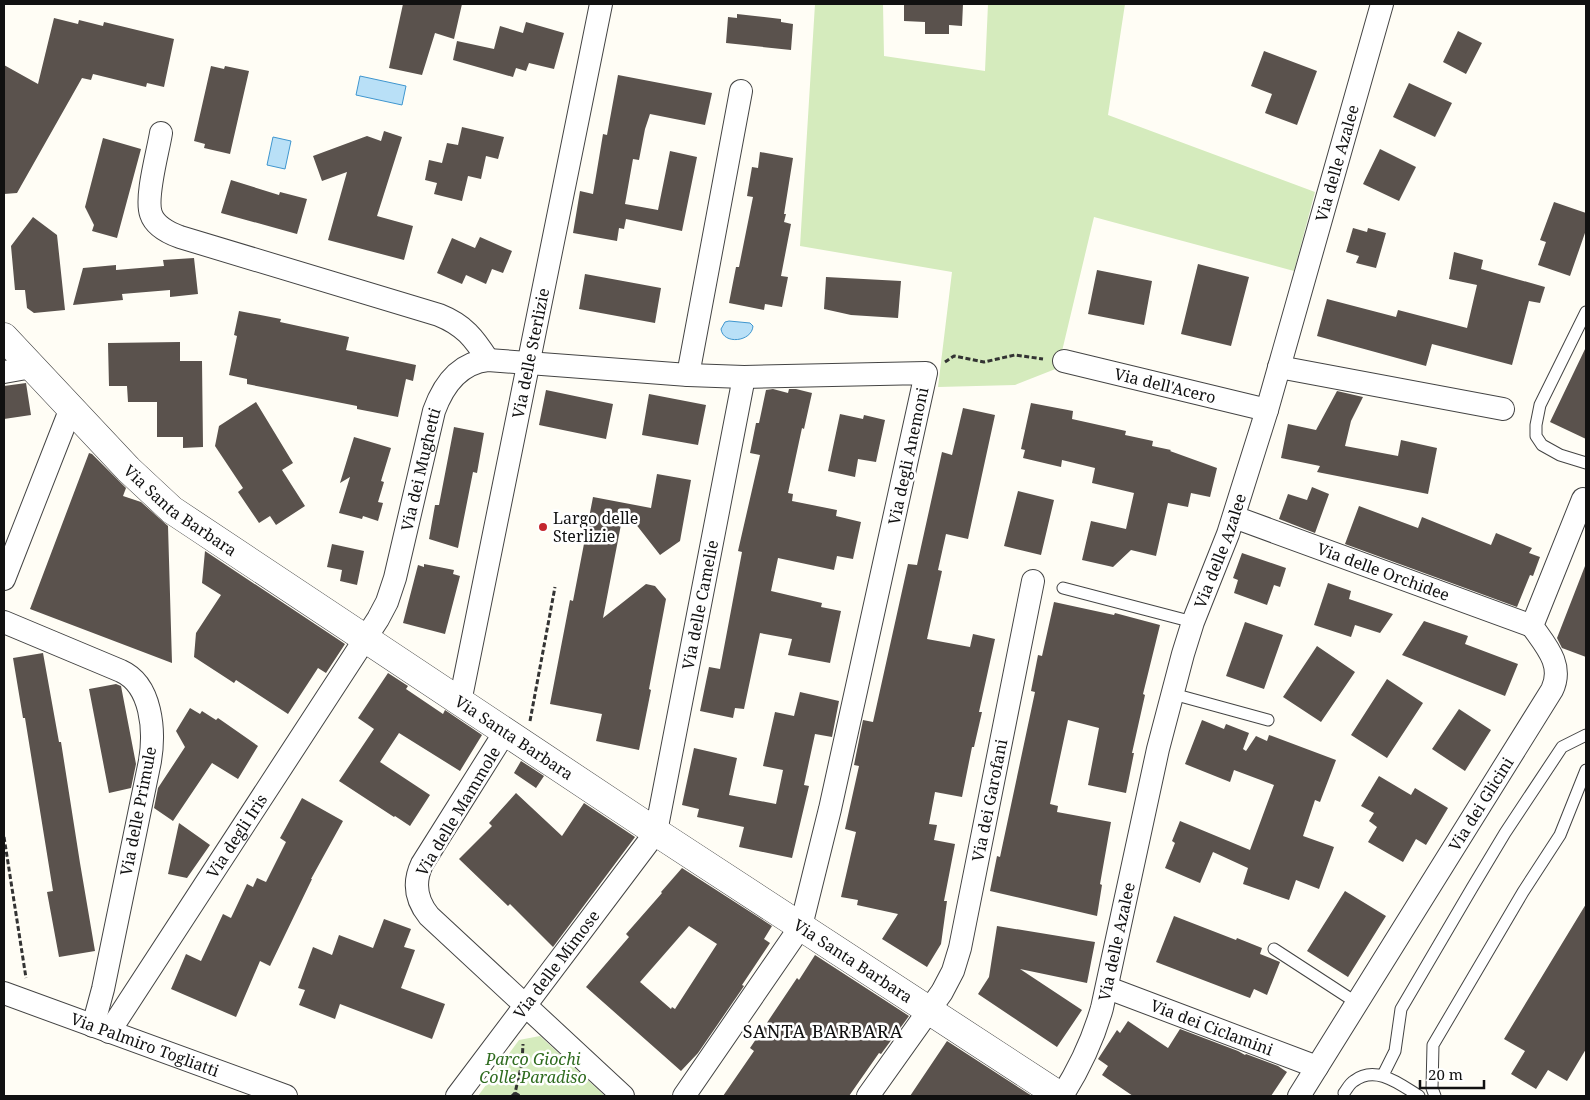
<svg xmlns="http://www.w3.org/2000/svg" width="1590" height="1100" font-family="'Noto Serif',serif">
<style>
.green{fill:#d5ebbd}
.water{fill:#b9e0f7;stroke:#3f96cf}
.building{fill:#5a524d;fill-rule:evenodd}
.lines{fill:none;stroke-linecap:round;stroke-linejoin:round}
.service-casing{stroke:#444;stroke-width:13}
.minor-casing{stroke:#444;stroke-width:24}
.tertiary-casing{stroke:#444;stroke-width:29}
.path{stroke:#333;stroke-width:3;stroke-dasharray:5 2.5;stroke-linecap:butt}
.service{stroke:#fff;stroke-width:11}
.minor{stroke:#fff;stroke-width:22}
.tertiary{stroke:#fff;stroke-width:28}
.poi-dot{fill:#c4262e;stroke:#fff;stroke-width:2}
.labels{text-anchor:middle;stroke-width:5;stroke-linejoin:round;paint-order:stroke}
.street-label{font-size:16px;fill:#111;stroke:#fff}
.poi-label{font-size:16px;fill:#111;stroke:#fff;text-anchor:start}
.park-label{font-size:16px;font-style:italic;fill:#2f6b1f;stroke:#fff}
.neighbourhood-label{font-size:18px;letter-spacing:1px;fill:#111;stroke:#fff}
</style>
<rect width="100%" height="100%" fill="#fffdf5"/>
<path class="green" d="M815,4h68l1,52 101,15 3,-67h137l-17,111 207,77 -21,79 -200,-54 -36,151 -43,17 -77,2 14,-115 -152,-26z
M540,1036l65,60h-127l41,-56z"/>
<path class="water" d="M360,76l46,10 -4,19 -46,-10z
M273,137l18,4 -6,28 -18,-4z
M729,321l21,2 3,3c-1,16 -30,19 -32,3l4,-7z"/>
<path class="building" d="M403,4h59l-8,35 -19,-6 -13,42 -33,-7z
M904,4h59l-1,22 -13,-1v9h-24v-12l-21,-1z
M737,14l44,5v3l12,2 -2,26 -65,-7 2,-26 9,1z
M54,18l24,6 1,-4 24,6 1,-4 70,17 -10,48 -17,-4 -1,4 -53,-13 -2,6 -9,-2 -65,115 -13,1v-129l34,19z
M526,22l38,11 -10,36 -25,-6 -3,8 -10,-3 -3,9 -60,-17 4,-19 37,8 6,-23 23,7z
M1458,31l24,12 -16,31 -23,-12z
M1264,51l53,20 -20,54 -32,-12 7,-19 -21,-8z
M211,66l13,3 1,-3 24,5 -19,83 -26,-6 1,-4 -11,-3z
M618,75l94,18 -7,32 -55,-11 -5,15 -6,31 -6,-1 -8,45 33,6 12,-59 27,6 -15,74 -56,-12 -2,10 -5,-1 -2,13 -44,-8 7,-42 13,3 10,-60 4,1z
M1409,83l43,20 -17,34 -42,-20z
M462,127l42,10 -6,22 -12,-3 -5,23 -13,-3 -6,25 -28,-7 3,-11 -12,-3 4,-20 13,3 5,-20 11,2z
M384,131l18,6 -25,79 36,10 -9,34 -76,-20 19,-68 -25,9 -9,-25 54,-20 14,5z
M103,138l38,11 -24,89 -25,-7 2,-6 -9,-18z
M1380,149l36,18 -17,34 -36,-17z
M760,152l33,6 -9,56h2l-2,8 7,2 -10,52 7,1 -6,30 -17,-3 -1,6 -35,-7 7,-36h3l14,-70 -6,-1 5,-29 6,1z
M231,180l48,15 1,-3 27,7 -10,35 -76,-21z
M1554,202l32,11v17l-16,46 -32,-11 8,-23 -6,-2z
M33,217l24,18 8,75 -31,3 -7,-5 -2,-18h-10l-4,-44z
M1353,228l14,4 1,-4 18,5 -10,35 -20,-5 3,-7 -13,-4z
M480,237l32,14 -9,22 -11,-4 -6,15 -20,-9 -4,9 -25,-11 15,-35 23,10z
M1454,252l29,8 -2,9 64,18 -5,16 -11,-2 -17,64 -80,-21 -6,22 -109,-30 10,-37 69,18 2,-7 69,18 10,-43 -28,-6z
M194,258l4,36 -28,3v-7l-48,4 1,6 -50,5 10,-37 33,-3v5l48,-4 -1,-6z
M1198,264l51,13 -18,69 -50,-12z
M1097,270l55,11 -8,44 -56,-11z
M585,274l76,14 -6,35 -76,-14z
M826,277l75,4 -3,37 -47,-3 -27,-6z
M239,311l42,8 -1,3 69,15 -3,13 70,15 -3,16 -7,-2 -8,38 -41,-8v-3l-110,-22v-5l-18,-4 8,-39 -3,-1z
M180,342v19h22l1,86 -20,1v-11h-26v-35h-29l-1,-16h-18l-1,-43z
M1586,347v92l-36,-17z
M26,383l5,32 -27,4v-33z
M773,389l15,4 1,-4h7l16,4 -8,36 -2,-1 -14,65 5,1 -1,7 45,9 -1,6 25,6 -8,37 -16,-3 -3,14 -56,-12 -7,33 51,12 -1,4 20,4 -11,52 -42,-8 4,-16 -32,-6 -16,76 -9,-1 -2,10 -33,-7 9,-44 11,2 22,-117 -4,-1 22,-96 -10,-2 6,-30h3l7,-33z
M546,390l67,14 -7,35 -67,-14z
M1337,391l26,6 -12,24 -6,25 53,10 3,-16 36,8 -9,46 -111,-22 3,-6 -39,-8 7,-34 28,6z
M649,394l57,11 -8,40 -56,-10z
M256,402l37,61 -11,7 23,36 -29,19 -6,-9 -11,7 -21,-31 5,-4 -28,-42 4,-20z
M1031,403l42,8 -1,8 54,12 -1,4 28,6 -1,5 19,4 -1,1 47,17 -7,29 -19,-4 -3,14 -20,-4 -12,53 -25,-6 -18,17 -31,-7 9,-39 35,8 8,-36 -42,-10 3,-15 -33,-8 -1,7 -38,-9 2,-8 -4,-1z
M963,408l32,7 -27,124 -22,-5 -8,36 4,1 -15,68 43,8 3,-13 22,5 -16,73h3l-8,35h-2l-10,50 -27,-5 -6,32 8,1 -3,15 21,4 -11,57h3l-6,43 -14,23 -45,-28 16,-25 -41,-9 1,-5 -17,-3 15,-65 -11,-3 14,-63 -5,-1 9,-45 10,2 35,-158 9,1 25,-113 10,3z
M840,414l23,5 1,-4 21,5 -9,42 -18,-3 -3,18 -27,-6z
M454,427l30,6 -7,40 -4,-1 -15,76 -29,-9 6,-34h4z
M354,437l37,11 -10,33 3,1 -6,20 5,1 -5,18 -15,-5 -1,3 -23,-6 11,-36 -10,6z
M89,453l3,1 34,34 -3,8 18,6 27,24 4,137 -142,-54z
M657,474l34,6 -11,61 -20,14 -36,-46 -21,109 43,-34 9,2 11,13 -17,90 2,1 -12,60 -43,-9 6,-27 -52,-10 20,-104 3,1 20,-104 58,11z
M1312,487l17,7 -14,39 -36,-14 9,-25 19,6z
M1018,491l36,9 -13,55 -37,-9z
M1359,506l59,22 4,-11 69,28 5,-12 36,15 -3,5 11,4 -7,19 -3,-1 -13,32 -172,-63z
M332,544l32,7 -7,34 -17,-4 2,-11 -15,-3z
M205,551l140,93 -19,29 -8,-5 -30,46 -52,-34 -2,3 -40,-26 2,-24 25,-38 -19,-12z
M1242,553l44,15 -6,19 -6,-2 -7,20 -33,-12 4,-13 -5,-2z
M424,564l30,6 -1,4 7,2 -15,58 -42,-11 15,-58 6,2z
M1585,566h1v91l-24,-9 -5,-10z
M1328,583l23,8 -2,8 44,15 -13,19 -25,-8 -4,12 -37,-12z
M1054,602l60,13 1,-2 45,12 -17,69 2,1 -13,58h2l-8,40 -38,-8 11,-57 -31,-8 -18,84 8,2 -1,6 54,10 -11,62 2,1 -5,31 -107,-25 7,-35 3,1 35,-165 -4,-1 7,-36 4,1z
M1424,621l44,15 -3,8 53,20 -13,32 -103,-41z
M1245,622l38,13 -19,54 -38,-13z
M1317,646l38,26 -34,50 -38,-25z
M43,653l16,89h2l19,121 15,88 -36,6 -12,-65 6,-1 -28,-173h-2l-10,-60z
M388,673l20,13 -2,3 37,25 2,-4 37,25 -22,36 -61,-38 -19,29 50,33 -20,31 -15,-10 -1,1 -55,-36 35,-52 -16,-11z
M1387,679l36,24 -36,55 -36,-23z
M116,684l5,2 15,78 -5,24 -22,5 -20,-104z
M800,692l39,9 -7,36 -17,-3 -11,51 5,1 -17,72 -53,-11 5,-20 -47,-10 2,-8 -17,-4 12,-57 43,10 -8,37 47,9 7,-34 -20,-4 12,-54 19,4z
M190,708l10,6 2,-3 14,9 2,-2 40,28 -20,33 -26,-16 -39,58 -19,-13 4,-20 27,-41 -9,-16z
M1459,709l32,21 -26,41 -33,-22z
M1202,720l22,9 2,-5 23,9 -6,16 3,2 10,-15 11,5 2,-6 67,25 -16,42 -5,-2 -12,36 31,11 -15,42 -23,-9 -7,20 -46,-16 5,-16 -35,-16 -13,31 -35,-15 10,-25 -3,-2 8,-20 70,29 24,-65 -40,-15 -4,12 -45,-18z
M521,761l23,15 -8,12 -22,-15z
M1379,776l32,19 4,-7 33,20 -22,37 -10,-6 -13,23 -35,-20 9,-15 -8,-6 5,-8 -13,-7z
M516,793l46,43 22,-33 51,34 -82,110 -43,-43 -2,2 -49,-47 33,-33 -3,-3z
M302,798l41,23 -32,58h1l-42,87 -10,-5 -24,56 -65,-28 15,-35 15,7 22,-47 8,4 16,-34 6,3 4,-9 9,4 20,-40 -6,-4z
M179,823l31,22 -23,33 -19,-4z
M682,868l90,58 -8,13 6,4 -28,42 2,1 -46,67 -17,18 -95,-84 43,-50 -3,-3 36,-41 -1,-1zM689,926l28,18 -42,65 -3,-2 -1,2 -31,-27z
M1345,891l41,25 -38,61 -41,-26z
M1586,904v145l-19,32 -19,-11 -12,19 -25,-15 14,-23 -21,-12z
M1174,916l62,24 1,-2 25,10 -2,6 20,8 -13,33 -13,-6 -4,9 -94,-36z
M384,919l27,10 -7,18 11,3 -14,38 44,16 -13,35 -92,-35 -5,15 -36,-14 6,-15 -7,-2 15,-41 19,8 7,-20 34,13z
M997,926l98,16 -8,41 -67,-14 62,41 -25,37 -79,-53 11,-17z
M815,955l94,61 -28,38 -2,-1 -30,43h-126l31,-45 -4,-3 47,-70 2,2z
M1128,1021l40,27 12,-19 58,22 7,4 1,-1 32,12 9,6 -16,24h-138l-31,-21 6,-9 -10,-7 19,-29 3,3z
M947,1041l85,55h-122z"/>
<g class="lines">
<g class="service-casing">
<path id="service" d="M1586,312l-46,93 -4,20v11l6,9 18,10 26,8
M1063,588l130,34
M1173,694l95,26
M1274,949l83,54
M1383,1075l12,-24 6,-42 71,-121 33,-55 57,-86 24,-12
M1344,1093c3,-4 6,-10 10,-12 22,-17 47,4 65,15
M1435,1096l-3,-8 1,-43 90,-153 37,-57 26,-65"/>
</g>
<g class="minor-casing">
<g id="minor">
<path d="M161,133c-3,19 -16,64 -10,81 4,12 18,19 29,23l259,78c25,10 35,23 49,45"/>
<path id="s1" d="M1064,361l203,49"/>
<path d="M1279,367l224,42"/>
<path d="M4,372l28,-5"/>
<path d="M688,375l53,-284"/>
<path id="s2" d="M1234,517l298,109"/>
<path d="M4,579l67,-171"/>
<path d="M4,622l117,49c31,14 34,60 29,90l-47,228 -10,37"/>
<path id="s3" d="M460,702l141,-698"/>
<path d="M505,732l-83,132c-9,19 -6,36 7,52l194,180"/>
<path id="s4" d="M1108,988l209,79"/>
<path id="s5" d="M4,993l282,103"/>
<path id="s6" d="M109,1032l269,-413 9,-17 8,-24 39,-167c9,-25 25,-48 54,-51l200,15 56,2 182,-4 -96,436 -29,117 -117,170"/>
<path id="s7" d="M457,1096l199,-264 88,-455"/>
<path id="s8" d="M868,1096l74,-104 11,-21 7,-23 73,-367"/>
<path id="s9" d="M1062,1096c17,-27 31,-56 40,-88l56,-259 25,-95 10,-32 35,-88 39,-124 115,-406"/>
<path id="s10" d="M1299,1096l253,-406c12,-25 -6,-44 -20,-64l51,-127"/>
</g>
</g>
<g class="tertiary-casing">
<g id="tertiary">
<path id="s11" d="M4,337l124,132 44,41 484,322 404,264"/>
</g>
</g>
<path class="path" d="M945,362l9,-6 30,6 31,-7 28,4
M530,721l25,-134
M4,837l22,141
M515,1093l5,3
M512,1096l3,-3 7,-30 1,-19"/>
<use href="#service" class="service"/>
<use href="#minor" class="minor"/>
<use href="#tertiary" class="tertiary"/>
</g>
<circle class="poi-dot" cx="543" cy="527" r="5"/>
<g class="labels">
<g class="street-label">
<text dy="6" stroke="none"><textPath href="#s9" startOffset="975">Via delle Azalee</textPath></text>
<text dy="6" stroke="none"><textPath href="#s3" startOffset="356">Via delle Sterlizie</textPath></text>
<text dy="6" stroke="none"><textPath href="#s1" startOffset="104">Via dell'Acero</textPath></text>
<text transform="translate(908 456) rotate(-78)" y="6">Via degli Anemoni</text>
<text dy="6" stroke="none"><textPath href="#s6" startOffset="649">Via dei Mughetti</textPath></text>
<text dy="6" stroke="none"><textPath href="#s11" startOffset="248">Via Santa Barbara</textPath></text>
<text dy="6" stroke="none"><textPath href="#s9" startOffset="570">Via delle Azalee</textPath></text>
<text dy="6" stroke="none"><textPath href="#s2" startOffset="159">Via delle Orchidee</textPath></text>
<text dy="6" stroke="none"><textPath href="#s7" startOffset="562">Via delle Camelie</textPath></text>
<text dy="6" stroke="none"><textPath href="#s11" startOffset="652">Via Santa Barbara</textPath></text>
<text dy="6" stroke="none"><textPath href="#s8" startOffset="326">Via dei Garofani</textPath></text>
<text dy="6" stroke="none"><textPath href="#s10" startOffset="344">Via dei Glicini</textPath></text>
<text transform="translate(138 811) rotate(-79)" y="6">Via delle Primule</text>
<text transform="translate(458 811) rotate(-59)" y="6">Via delle Mammole</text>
<text dy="6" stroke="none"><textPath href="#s6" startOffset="234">Via degli Iris</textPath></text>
<text dy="6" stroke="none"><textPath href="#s9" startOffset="165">Via delle Azalee</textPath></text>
<text dy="6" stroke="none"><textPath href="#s11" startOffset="1058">Via Santa Barbara</textPath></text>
<text dy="6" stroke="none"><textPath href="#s7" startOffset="165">Via delle Mimose</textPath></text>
<text dy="6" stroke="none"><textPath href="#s4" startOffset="111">Via dei Ciclamini</textPath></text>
<text dy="6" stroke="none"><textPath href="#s5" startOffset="150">Via Palmiro Togliatti</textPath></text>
</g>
<g class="poi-label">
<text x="553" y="524">Largo delle<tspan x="553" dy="18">Sterlizie</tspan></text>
</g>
<g class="park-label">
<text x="533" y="1065">Parco Giochi<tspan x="533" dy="18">Colle Paradiso</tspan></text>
</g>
<g class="neighbourhood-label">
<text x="823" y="1038">SANTA BARBARA</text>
</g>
</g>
<rect width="1590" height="1100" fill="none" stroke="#111111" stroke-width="10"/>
<path d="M1420 1080v8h64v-8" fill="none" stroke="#111111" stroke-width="2.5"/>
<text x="1428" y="1080" font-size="15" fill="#111111" stroke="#ffffff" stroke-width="4" paint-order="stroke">20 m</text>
</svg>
